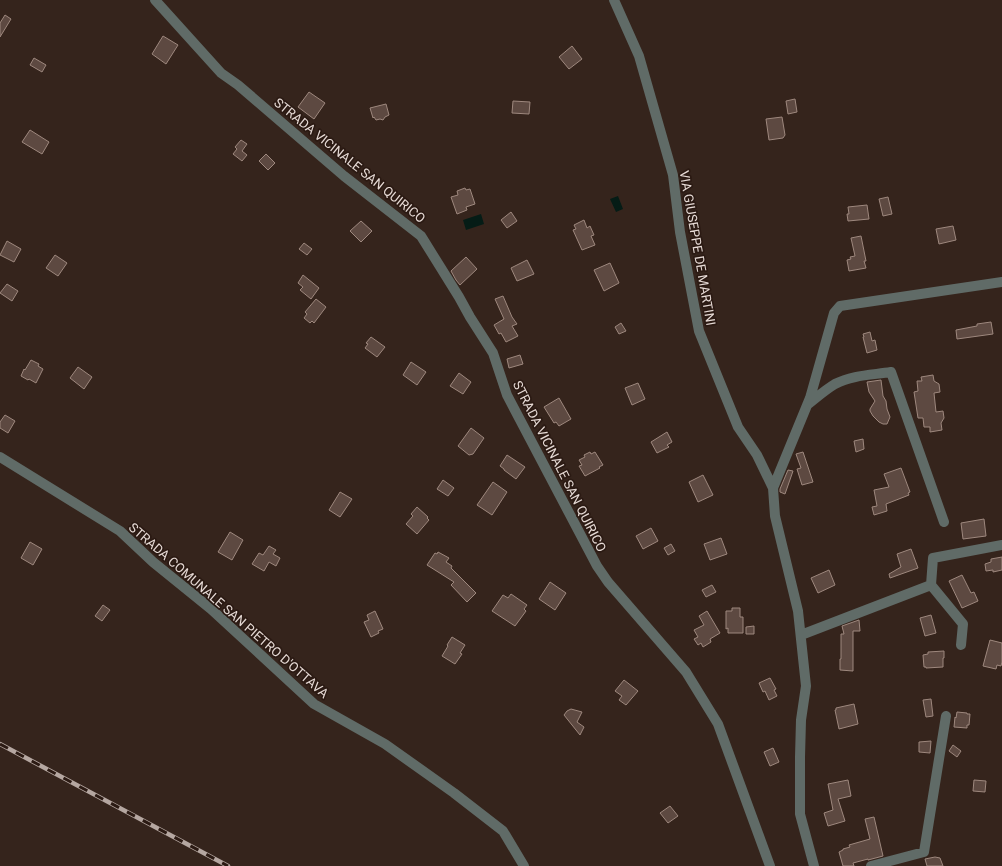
<svg xmlns="http://www.w3.org/2000/svg" width="1002" height="866" font-family="Roboto,sans-serif">
<style>
.water{fill:#051c16}
.building{fill:#5d4941;stroke:#9e887e}
.lines{fill:none;stroke-linecap:round;stroke-linejoin:round}
.minor{stroke:#606b67;stroke-width:10}
.rail-casing{stroke:#b5a7a1;stroke-width:4.5}
.rail{stroke:#2b1a13;stroke-width:3;stroke-dasharray:9;stroke-linecap:butt}
.labels{text-anchor:middle;stroke-width:3.5;stroke-linejoin:round;paint-order:stroke}
.street-label{font-size:13px;fill:#e7dbd6;stroke:#2b1a13}
</style>
<rect width="100%" height="100%" fill="#35241c"/>
<path class="water" d="M618,196l5,13 -7,3 -6,-13z
M481,214l3,10 -18,6 -3,-10z"/>
<path class="building" d="M5,15l6,4 -11,18v-14z
M163,36l15,9 -12,19 -14,-10z
M572,46l10,13 -13,10 -10,-12z
M34,58l12,7 -4,7 -12,-7z
M309,92l16,11 -11,16 -16,-12z
M795,99l2,13 -9,2 -2,-13z
M513,101l17,1 -1,12 -17,-1z
M386,104l3,11 -4,2 -2,3 -3,-1 -4,1 -2,-3 -1,1 -3,-10z
M782,117l3,18 -2,3 -14,2 -3,-21z
M30,130l19,12 -7,12 -20,-12z
M241,140l6,4 -5,7 5,4 -5,6 -9,-7 4,-5 -2,-2z
M266,154l9,9 -7,7 -9,-9z
M465,188l1,2 4,-1 5,15 -9,3 1,3 -10,4 -6,-17 7,-2 -1,-4z
M888,197l4,17 -9,2 -4,-17z
M867,205l2,14 -21,2 -1,-7h2l-1,-7z
M511,212l6,9 -10,7 -6,-8z
M584,220l3,8 3,-2 4,9 -3,1 4,9 -13,5 -9,-20 3,-1 -2,-4z
M361,221l11,10 -11,11 -11,-11z
M953,226l3,14 -17,4 -3,-15z
M861,236l5,25h-2l2,7 -17,3 -2,-11 4,-1 -1,-2 5,-1 -4,-18z
M7,241l14,8 -7,13 -14,-7z
M304,243l8,6 -5,6 -8,-6z
M55,255l12,8 -9,13 -12,-8z
M466,257l11,12 -17,16 -4,-5 -5,-9z
M527,260l7,14 -17,7 -6,-13z
M610,263l9,20 -15,8 -10,-21z
M303,275l16,13 -8,11 -11,-9 3,-3 -5,-4z
M7,284l11,7 -6,10 -12,-8z
M503,296l9,21 5,7 -5,2 6,10 -12,6 -5,-9 -2,1 -5,-9 10,-6 -9,-20z
M316,299l10,8 -12,16 -2,-2 -2,2 -6,-5 3,-4 -2,-2z
M991,322l2,12 -36,5 -1,-9 21,-4v-2z
M621,323l5,8 -7,3 -4,-7z
M870,332l2,9 3,-1 2,10 -10,3 -4,-16h1l-1,-3z
M371,337l14,10 -8,10 -12,-9 3,-4 -2,-1z
M520,355l3,9 -14,4 -2,-9z
M31,360l8,4 -1,2 5,3 -7,14 -7,-4 -1,1 -7,-4 3,-7 1,1z
M411,362l15,10 -9,13 -14,-10z
M78,367l14,10 -8,12 -14,-11z
M459,373l12,9 -8,12 -13,-8z
M933,375l1,6 5,3 1,8 -6,1 2,19 7,-1 1,7 -3,5 1,7 -12,2v-5h-6l-1,-9h-5l-4,-26 4,-1 -1,-10h5l-1,-4z
M881,380l2,16 3,5 1,8 3,8 -3,7h-4l-4,-2 -6,-6 -3,-5v-2l5,-8 -6,-9 -2,-10z
M638,383l7,16 -13,6 -7,-17z
M559,398l12,21 -12,7 -3,-4 -2,1 -10,-16z
M5,415l10,6 -7,12 -8,-5v-6z
M471,428l13,10 -11,16 -4,1 -11,-9z
M667,432l5,10 -5,3 2,2 -12,6 -6,-11z
M863,439l1,10 -8,3 -2,-11z
M590,452l1,2 4,-2 8,13 -4,2 1,1 -15,8 -6,-10 3,-1 -3,-5 6,-3 -1,-2z
M803,452l10,30 -11,3 -5,-16 4,-1 -5,-14z
M507,455l18,12 -9,12 -12,-9v-1l-4,-3z
M901,468l9,24 -2,1 1,2 -23,9 1,7 -13,4 -2,-8 5,-1 -3,-16 15,-3 -5,-13z
M788,470l5,1 -8,23 -5,-2v-3z
M703,475l10,20 -15,7 -9,-20z
M443,480l11,8 -6,8 -11,-7z
M493,482l14,10 -15,23 -15,-10z
M340,492l12,7 -12,18 -11,-7z
M417,507l11,10 -1,1 2,2 -12,14 -11,-10 7,-8 -2,-2z
M984,519l2,17 -23,3 -2,-16z
M651,528l7,13 -15,8 -7,-13z
M230,532l13,8 -11,20 -14,-8z
M721,538l6,16 -17,6 -6,-16z
M30,542l12,7 -9,16 -12,-7z
M671,544l4,7 -7,4 -4,-7z
M269,546l7,4 -3,4 7,4 -4,8 -7,-4 -5,9 -12,-7 7,-11 4,2z
M911,549l7,19 -28,10 -1,-4 12,-7 -4,-13z
M438,552l11,6 -3,4 6,4 -1,2 25,25 -9,9 -16,-17 3,-3 -27,-17 8,-12 2,1z
M1002,557v13l-9,2v-2l-7,1 -1,-7 6,-2v-3z
M829,570l6,15 -17,8 -7,-15z
M962,575l9,18 3,-1 4,9 -16,7 -13,-27z
M550,582l16,11 -11,17 -16,-11z
M712,585l4,7 -10,5 -4,-7z
M511,594l16,11 -3,4 2,2 -11,15 -23,-15 11,-16 5,3z
M103,605l7,5 -8,11 -7,-5z
M732,608h8v9h3v16h-15v-5l-2,1v-18h6z
M375,611l8,18 -5,2 1,2 -8,4 -7,-15 5,-2 -2,-5z
M707,611l13,22 -10,6 1,3 -8,5 -2,-4 -3,2 -4,-6 4,-2 -4,-7 10,-5 -5,-9z
M931,615l5,18 -11,3 -5,-18z
M859,620l1,11h-7v40l-13,-1v-11h1v-25h3l-2,-8z
M754,626v8h-8v-7z
M452,637l13,8 -5,8 2,1 -7,10 -13,-8 6,-10 -1,-1z
M990,640l12,3v19l-1,4 -4,-1 -1,4 -13,-3z
M944,651v7h-1v9l-17,1v-1h-2l-1,-12 5,-1v-2z
M770,678l6,11 -2,1 3,6 -8,4 -4,-9 -2,1 -4,-9z
M624,680l14,11 -12,14 -7,-5 3,-4 -7,-5z
M931,699l2,17 -7,1 -3,-17z
M854,704l4,20 -19,5 -4,-19h1v-2z
M571,709l11,3 -5,10 7,5 -4,8 -16,-20 3,-4z
M957,712l10,1v1h3l-1,11h-2v3l-13,-1 1,-10 1,1z
M931,741l-1,12 -11,-1v-10z
M953,745l8,6 -4,6 -8,-6z
M773,748l6,14 -9,4 -6,-14z
M848,780l3,16 -13,3 7,22 -17,5 -4,-13 9,-3 -5,-26z
M974,780l12,1 -1,11 -12,-1z
M670,806l8,10 -10,7 -8,-10z
M874,817l9,39 -15,4v-1l-15,4 1,3h-11l-4,-14 4,-2v-1l7,-2 -1,-2 21,-6 -5,-20z
M935,857l5,1 3,8h-16l-2,-7z"/>
<g class="lines">
<path class="minor" d="M155,0l66,73 17,12 106,91 77,60 38,61 11,20 23,36 14,42 90,171 11,16 78,90 32,52 52,142
M614,0l25,56 34,119 7,57 19,99 39,96 19,28 16,33 2,28 23,95 8,75 -5,34 -1,37v57l14,52
M807,405c9,-7 18,-15 28,-21 17,-9 37,-9 56,-12l53,150
M0,457l120,74 33,31 58,47 103,95 71,40 69,49 49,38 21,35
M773,488l37,-90 24,-85 6,-7 162,-24
M931,585l32,39 -2,21
M801,635l130,-50 2,-27 69,-13
M871,866l53,-14 22,-136"/>
<g class="rail-casing">
<path id="rail" d="M0,744l228,122"/>
</g>
<use href="#rail" class="rail"/>
</g>
<g class="labels">
<g class="street-label">
<text transform="translate(350 160) rotate(39)" y="5">STRADA VICINALE SAN QUIRICO</text>
<text transform="translate(698 248) rotate(80)" y="5">VIA GIUSEPPE DE MARTINI</text>
<text transform="translate(560 466) rotate(63)" y="5">STRADA VICINALE SAN QUIRICO</text>
<text transform="translate(229 610) rotate(41)" y="5">STRADA COMUNALE SAN PIETRO D'OTTAVA</text>
</g>
</g>
</svg>
